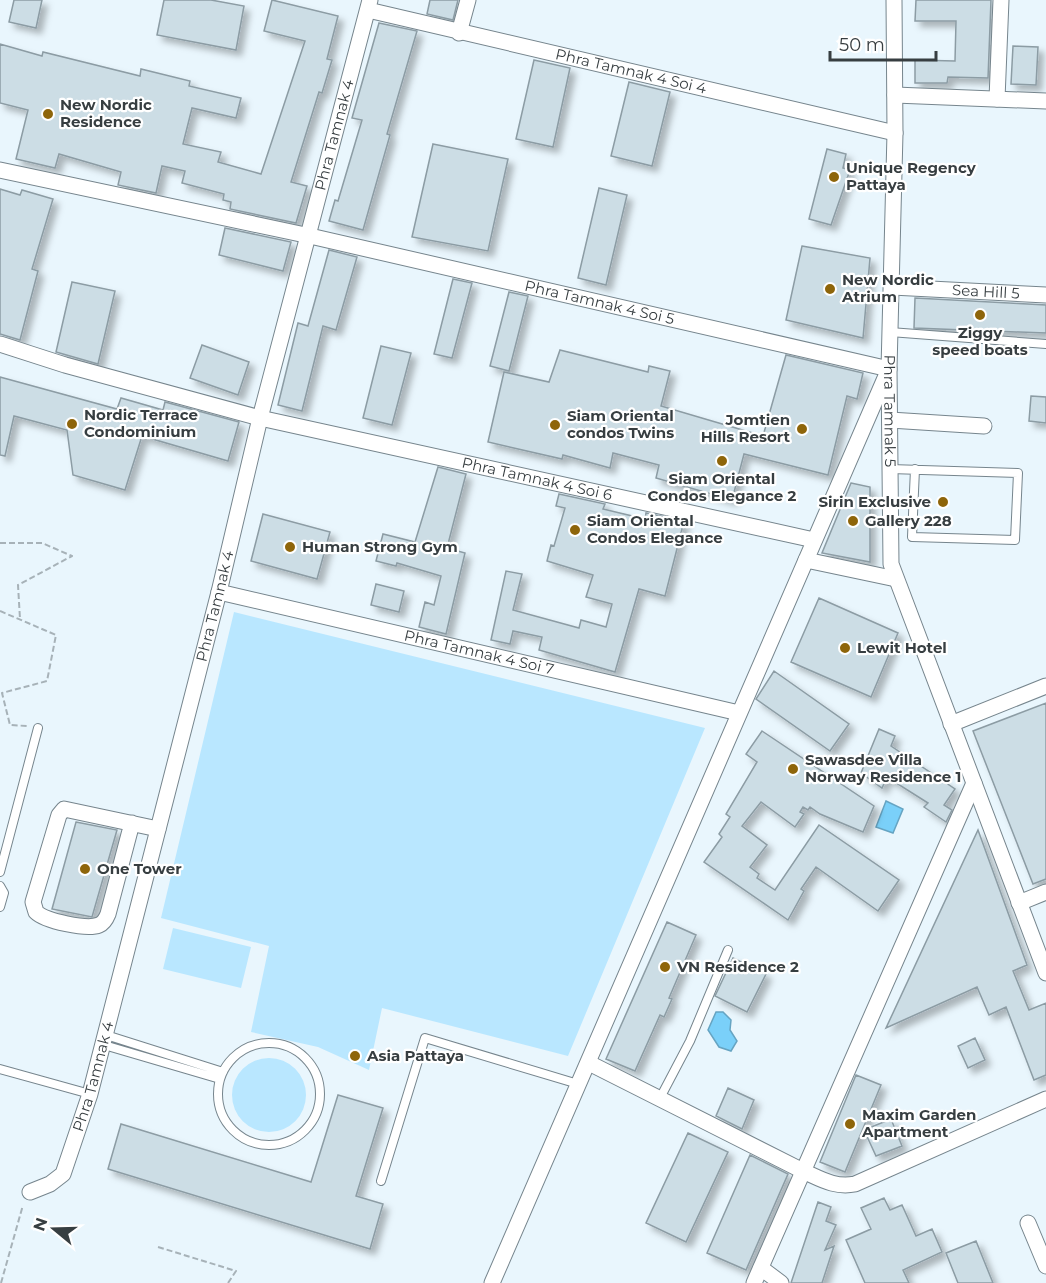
<svg xmlns="http://www.w3.org/2000/svg" width="1046" height="1283" font-family="Montserrat,sans-serif">
<style>
.green{fill:#b9e7ff}
.water{fill:#7ad0f9;stroke:#66a4c2;stroke-width:1.5}
.building{fill:#ccdde5;stroke:#8c9ca4;stroke-width:1.5;filter:url(#shadow)}
.lines{fill:none;stroke-linecap:round;stroke-linejoin:round}
.service-casing{stroke:#76858d;stroke-width:10}
.minor-casing{stroke:#76858d;stroke-width:17}
.path{stroke:#a7b2b8;stroke-width:2;stroke-dasharray:6 3;stroke-linecap:butt}
.service{stroke:#fff;stroke-width:8}
.minor{stroke:#fff;stroke-width:15}
.poi-dot{fill:#8e650a;stroke:#fff;stroke-width:2}
.labels{text-anchor:middle;stroke-width:4.5;stroke-linejoin:round;paint-order:stroke}
.street-label{font-size:15px;fill:#373e41;stroke:#fff}
.poi-label{font-size:15px;font-weight:bold;fill:#373e41;stroke:#fff;text-anchor:start}
</style>
<defs>
<filter id="shadow"><feDropShadow dx="5.5" dy="5.5" stdDeviation="3" flood-color="#0004"/></filter>
</defs>
<rect width="100%" height="100%" fill="#e9f6fd"/>
<path class="green" d="M234,612l471,116 -137,328 -186,-48 -13,62 -51,-23 -67,-15 18,-86 -108,-28z
M173,928l78,19 -10,41 -78,-19z
M232 1095a37 37 0 1 1 74 0a37 37 0 1 1-74 0Z"/>
<path class="water" d="M886,801l17,8 -10,24 -17,-6z
M716,1012h7l8,8 -1,10 7,11 -6,10 -12,-4 -11,-17z"/>
<path class="building" d="M14,0h28l-6,28 -27,-6z
M164,0h47l33,6 -8,44 -79,-15z
M272,0l66,16 -11,43 5,1 -10,33 -3,-1 -28,90 16,4 -11,37 -66,-14 1,-7 -8,-2 1,-6 -42,-11 3,-12 -23,-5 -6,27 -38,-8 3,-13 -62,-18 -4,14 -39,-9 12,-49 -28,-7v-59l42,12 1,-4 97,24 1,-7 49,12 -1,5 52,12 -5,20 -44,-10 -9,36 38,8 -3,10 43,12 44,-133 -41,-10z
M430,0h28l-5,20 -26,-6z
M916,0h75l-3,78 -40,-1 -1,6h-32v-23l40,1 1,-40h-41z
M379,23l38,8 -30,103 3,1 -27,95 -34,-9 6,-21 3,1 24,-81 -10,-2z
M1013,46l25,1 -2,38 -25,-1z
M534,60l36,8 -17,79 -37,-8z
M629,82l41,10 -18,74 -41,-10z
M433,144l75,15 -20,92 -76,-14z
M827,149l19,5 -3,14 7,2 -19,55 -22,-6z
M599,188l28,7 -21,90 -28,-7z
M0,189l20,6 2,-5 31,9 -21,70 6,2 -18,69 -20,-6z
M225,228l66,14 -8,29 -64,-16z
M802,246l68,12 -7,80 -77,-18z
M329,250l28,7 -21,73 -13,-4 -21,85 -24,-6 20,-82 10,3z
M453,279l19,4 -20,75 -18,-4z
M72,282l43,9 -17,73 -42,-12z
M509,292l19,4 -19,75 -19,-5z
M915,298l131,7v28l-132,-5z
M202,345l47,17 -11,33 -48,-17z
M381,346l30,7 -19,72 -29,-7z
M560,350l88,22 1,-6 21,5 -9,35 102,30 23,-81 77,18 -6,26 -10,-3 -19,79 -84,-21 -12,46 -76,-22 3,-13 -46,-12 -3,15 -47,-13 -1,4 -74,-17 16,-70 45,10z
M0,377l117,32 4,-11 42,12 2,-8 74,20 -11,39 -86,-25 -17,54 -52,-15 -6,-45 -53,-14 -9,40 -5,-1z
M1031,396l15,1v26l-17,-2z
M438,467l28,7 -19,74 18,5 -19,81 -27,-7 6,-25 9,3 7,-29 -44,-13 -1,3 -20,-5 7,-27 32,8z
M851,483l19,4v75l-48,-9z
M559,494l46,10 -2,5 42,10 1,-6 38,8 -19,75 -26,-7 -24,83 -76,-22 3,-13 -29,-6 -3,13 -19,-4 15,-69 16,3 -9,36 66,18 2,-8 25,7 6,-23 -26,-7 7,-22 -46,-14 4,-16 3,1 11,-38 -9,-2z
M263,514l67,18 -13,47 -66,-18z
M376,584l28,7 -5,21 -28,-7z
M819,598l79,35 -27,64 -80,-35z
M774,671l75,53 -19,27 -74,-52z
M1046,703v176l-13,5 -60,-153z
M879,729l16,7 -4,10 64,43 -11,16 8,5 -6,12 -22,-15 4,-4 -41,-26 -5,11 -21,-15z
M762,731l112,75 -11,26 -43,-18 -10,-7 -2,3 -5,-3 -3,5 4,2 -9,13 -34,-25 -19,24 25,19 -17,22 9,7 -2,4 18,12 44,-65 80,55 -21,31 -62,-44 -15,22 3,2 -16,29 -84,-58 18,-25 -3,-3 11,-17 -4,-3 31,-52 -11,-8z
M76,822l41,8 -25,87 -40,-8z
M978,830l49,135 -14,6 16,39 17,-7v72l-12,5 -28,-73 -17,8 -12,-28 -91,41z
M667,922l29,13 -27,63 3,1 -8,18 -4,-2 -25,56 -29,-12z
M733,958l33,16 -19,38 -32,-16z
M975,1038l10,22 -17,8 -10,-22z
M856,1075l25,10 -36,87 -25,-10z
M728,1088l26,12 -12,29 -26,-13z
M338,1095l45,13 -27,88 27,8 -13,45 -262,-80 13,-45 190,58z
M891,1119l11,27 -26,10 -12,-26z
M688,1133l40,19 -42,90 -40,-19z
M750,1155l38,19 -42,96 -39,-17z
M884,1198l6,12 12,-5 14,31 16,-7 10,23 -39,18 6,13h-44l-19,-43 25,-11 -10,-21z
M818,1202l13,5 -5,14 10,4 -11,25 9,-4 -12,37h-31z
M976,1241l17,42h-35l-12,-30z"/>
<g class="lines">
<g class="service-casing">
<path id="service" d="M890,332l156,12
M890,469l128,4 -3,67 -103,-3 3,-68
M0,872l38,-144
M0,886l4,7 -4,14
M106,1035l117,37
M218 1094a51 51 0 1 1 102 0a51 51 0 1 1-102 0Z
M104,1045l116,34
M0,1069l90,25
M659,1100l31,-59 38,-91
M381,1181l44,-143 153,46"/>
</g>
<g class="minor-casing">
<g id="minor">
<path id="s1" d="M894,0l1,133 -6,236 2,195 155,409"/>
<path id="s2" d="M368,10l527,123"/>
<path d="M459,33l9,-33"/>
<path d="M895,95l151,6"/>
<path d="M997,99l4,-99"/>
<path id="s3" d="M0,170l310,66 579,133 -397,914"/>
<path id="s4" d="M892,287l154,8"/>
<path id="s5" d="M0,344l65,21 195,53 554,122"/>
<path d="M890,420l94,6"/>
<path d="M806,560l90,19"/>
<path id="s6" d="M219,592l520,121"/>
<path d="M951,724l95,-38"/>
<path d="M132,823l-24,91c-2,5 -4,9 -9,11 -12,5 -54,-4 -63,-13l-3,-10 26,-87 5,-6 94,20"/>
<path d="M1019,903l27,-11"/>
<path d="M589,1063l214,108c18,8 32,17 52,13l191,-85"/>
<path id="s7" d="M30,1192l20,-8 13,-10 27,-80 129,-502 41,-174 110,-418"/>
<path d="M1028,1223l18,43"/>
<path d="M761,1268l20,15"/>
<path d="M754,1283l220,-500"/>
</g>
</g>
<path class="path" d="M0,543h42l30,13 -54,29 2,34
M0,611l56,24 -9,46 -45,12 8,32 17,1
M158,1247l78,24 -8,12
M1,1283l22,-78"/>
<use href="#service" class="service"/>
<use href="#minor" class="minor"/>
</g>
<g class="poi-dot">
<circle cx="48" cy="114" r="6"/>
<circle cx="834" cy="177" r="6"/>
<circle cx="830" cy="289" r="6"/>
<circle cx="980" cy="315" r="6"/>
<circle cx="72" cy="424" r="6"/>
<circle cx="555" cy="425" r="6"/>
<circle cx="802" cy="429" r="6"/>
<circle cx="722" cy="461" r="6"/>
<circle cx="943" cy="502" r="6"/>
<circle cx="853" cy="521" r="6"/>
<circle cx="575" cy="530" r="6"/>
<circle cx="290" cy="547" r="6"/>
<circle cx="845" cy="648" r="6"/>
<circle cx="793" cy="769" r="6"/>
<circle cx="85" cy="869" r="6"/>
<circle cx="665" cy="967" r="6"/>
<circle cx="355" cy="1056" r="6"/>
<circle cx="850" cy="1124" r="6"/>
</g>
<g class="labels">
<g class="street-label">
<text dy="5" stroke="none"><textPath href="#s2" startOffset="270">Phra Tamnak 4 Soi 4</textPath></text>
<text dy="5" stroke="none"><textPath href="#s7" startOffset="1112">Phra Tamnak 4</textPath></text>
<text dy="5" stroke="none"><textPath href="#s4" startOffset="94">Sea Hill 5</textPath></text>
<text dy="5" stroke="none"><textPath href="#s3" startOffset="614">Phra Tamnak 4 Soi 5</textPath></text>
<text dy="5" stroke="none"><textPath href="#s1" startOffset="411">Phra Tamnak 5</textPath></text>
<text dy="5" stroke="none"><textPath href="#s5" startOffset="554">Phra Tamnak 4 Soi 6</textPath></text>
<text dy="5" stroke="none"><textPath href="#s7" startOffset="626">Phra Tamnak 4</textPath></text>
<text dy="5" stroke="none"><textPath href="#s6" startOffset="267">Phra Tamnak 4 Soi 7</textPath></text>
<text dy="5" stroke="none"><textPath href="#s7" startOffset="140">Phra Tamnak 4</textPath></text>
</g>
<g class="poi-label">
<text x="60" y="110">New Nordic<tspan x="60" dy="17">Residence</tspan></text>
<text x="846" y="173">Unique Regency<tspan x="846" dy="17">Pattaya</tspan></text>
<text x="842" y="285">New Nordic<tspan x="842" dy="17">Atrium</tspan></text>
<text x="980" y="338" text-anchor="middle">Ziggy<tspan x="980" dy="17">speed boats</tspan></text>
<text x="84" y="420">Nordic Terrace<tspan x="84" dy="17">Condominium</tspan></text>
<text x="567" y="421">Siam Oriental<tspan x="567" dy="17">condos Twins</tspan></text>
<text x="790" y="425" text-anchor="end">Jomtien<tspan x="790" dy="17">Hills Resort</tspan></text>
<text x="722" y="484" text-anchor="middle">Siam Oriental<tspan x="722" dy="17">Condos Elegance 2</tspan></text>
<text x="931" y="507" text-anchor="end">Sirin Exclusive</text>
<text x="587" y="526">Siam Oriental<tspan x="587" dy="17">Condos Elegance</tspan></text>
<text x="865" y="526">Gallery 228</text>
<text x="302" y="552">Human Strong Gym</text>
<text x="857" y="653">Lewit Hotel</text>
<text x="805" y="765">Sawasdee Villa<tspan x="805" dy="17">Norway Residence 1</tspan></text>
<text x="97" y="874">One Tower</text>
<text x="677" y="972">VN Residence 2</text>
<text x="367" y="1061">Asia Pattaya</text>
<text x="862" y="1120">Maxim Garden<tspan x="862" dy="17">Apartment</tspan></text>
</g>
</g>
<g transform="translate(54 1229) rotate(289)" stroke="#ffffff" stroke-width="4.5" paint-order="stroke">
<path d="M0-4.5L10 22L0 15L-10 22Z" fill="#373e41"/>
<text y="-9" font-size="16" font-weight="bold" text-anchor="middle" fill="#373e41">N</text>
</g>
<path d="M830 51v9h106v-9" fill="none" stroke="#373e41" stroke-width="3"/>
<text x="839" y="51" font-size="18" fill="#373e41" stroke="#ffffff" stroke-width="4.5" paint-order="stroke">50 m</text>
</svg>
